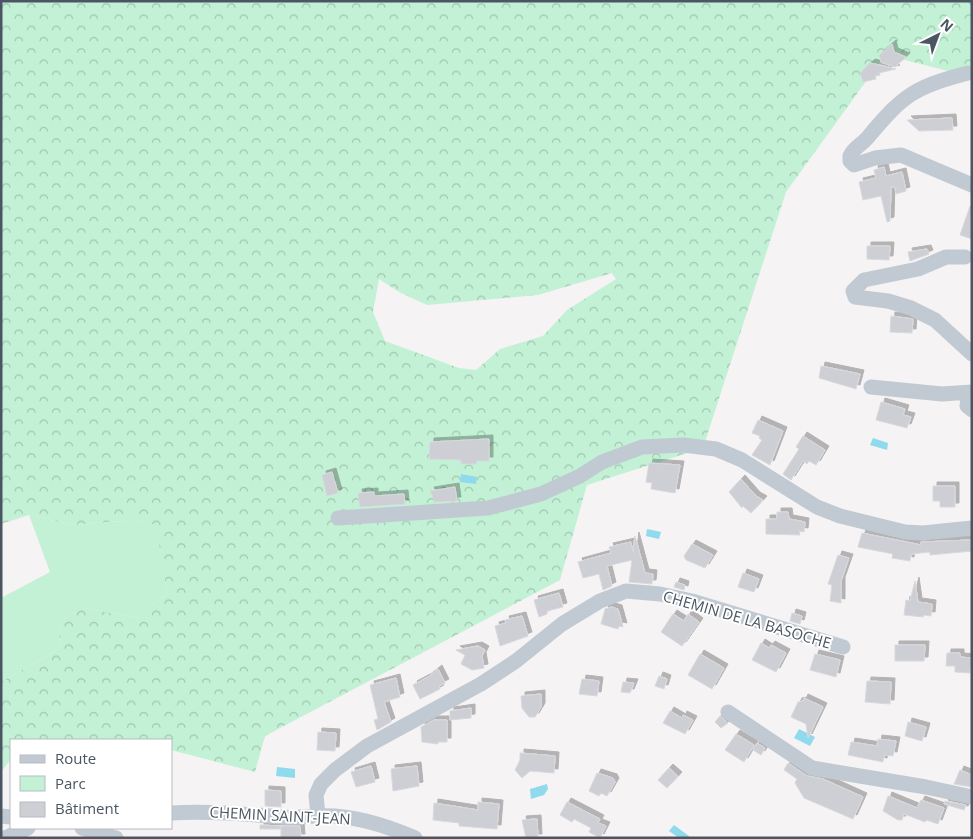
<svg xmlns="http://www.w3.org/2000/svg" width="973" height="839" font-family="'Open Sans',sans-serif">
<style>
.green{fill:#c3f1d5}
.forest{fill:url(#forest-crowns);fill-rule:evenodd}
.water{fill:#90daee}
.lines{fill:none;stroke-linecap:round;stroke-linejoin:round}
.stream{stroke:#90daee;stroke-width:4}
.building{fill:#cdcfd5;stroke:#d7d9de;filter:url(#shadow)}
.minor{stroke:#c1cad2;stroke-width:15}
.labels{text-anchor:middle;stroke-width:4;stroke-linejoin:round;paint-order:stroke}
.street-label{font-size:15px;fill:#4a5661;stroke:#fff}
</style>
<defs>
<pattern id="forest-crowns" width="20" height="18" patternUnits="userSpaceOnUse" patternTransform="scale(1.25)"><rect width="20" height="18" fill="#c3f1d5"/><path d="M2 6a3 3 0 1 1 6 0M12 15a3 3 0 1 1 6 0" fill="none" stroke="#a0c6b0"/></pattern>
<filter id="shadow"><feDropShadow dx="4" dy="-4" stdDeviation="0" flood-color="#0004"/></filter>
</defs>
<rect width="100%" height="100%" fill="#f5f3f3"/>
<path class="green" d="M29,515l45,10 61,-5 22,5 10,68 -29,25 -54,-10 -24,13 -1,28 -58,33v-84l49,-26z"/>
<path class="forest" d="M1,1h971v76l-87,-22 -99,137 -83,256 -116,37 -27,95 -295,156 -10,36 -84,-22v-10h-160v19l-10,13v-90l58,-33 1,-28 24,-13 54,10 29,-25 -11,-68 -21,-5 -61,5 -45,-10 -28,9zM612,273l4,6 -49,31 -24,26 -43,13 -24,21 -17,-2 -74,-27 -12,-29 6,-33 20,13 28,13 111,-10z"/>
<path class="water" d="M873,438l15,5 -1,7 -17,-5z
M461,474l16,3 -1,7 -16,-2z
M647,529l14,3 -2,7 -13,-3z
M799,729l16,8 -5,9 -16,-8z
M277,767l18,2v9l-19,-2z
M547,784l1,5 -4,6 -13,4 -1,-10z
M674,825l15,11 -1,2h-9l-10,-7z"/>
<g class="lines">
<path class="stream" d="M970,1l1,2"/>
</g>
<path class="building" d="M892,44l2,8 12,5 -11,10 -14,-5 -2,-7z
M871,63l25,6 -17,4 1,2 -5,1 1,3 -13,3 -3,-9z
M952,118l1,12 -34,1 -12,-11z
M884,167l2,9 16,-4 4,19 -10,3 -1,-7h-4l-1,34 -3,1 -6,-26 -18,4 -4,-18 17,-4 -2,-8z
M970,206l2,1v32l-12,-4z
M867,246h23l-1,14 -22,-1z
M927,249l2,5 -19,7 -2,-9z
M891,316l22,3 -1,14 -22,-1z
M821,366l39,8 -4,15 -37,-11z
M881,402l24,7 -2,6 8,2 -4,11 -31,-8z
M758,420l25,11 -13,34 -18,-10 10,-15 -3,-2 1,-2 -8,-3z
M803,436l22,14 -9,15 -7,-4 -2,3 -4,-3 -12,19 -8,-6 16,-25 -3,-2z
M489,439v22h-12l-1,3h-15v-4l-32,-1 1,-17z
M649,463l31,2 -5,28 -24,-4 1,-6 -6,-1z
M332,472l6,21 -11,3 -5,-21z
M741,479l15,17 7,4 -12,13 -8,-7 -1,2 -13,-16z
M933,486h22v21h-15v-6h-7z
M455,487l2,14 -22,1 -5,-11z
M374,492v4l30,-2 1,10 -45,3 -2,-14z
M777,512h11l1,7 16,3 -1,10 -5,-1 1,4 -34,-1v-15h11z
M862,533l59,12v-3l51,-2v11l-42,4v-3l-19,2 -1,7 -18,-3 1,-4 -35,-7z
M635,536l10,37 8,1 -1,10 -23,-2 3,-22 -25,6 5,20 -9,4 -4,-16 -16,4 -5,-16 33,-9 -2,-6 22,-5 2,10z
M692,544l21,11 -8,13 -19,-8 -2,-4z
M838,555l11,3 -8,23v22l-11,-2 2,-16 -4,-1z
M743,573l16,6 -5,13 -16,-5z
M915,581l3,21 14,2 -1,12 -7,-1 -1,2 -19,-2 2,-15 4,1z
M676,582l9,3 -1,5 -10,-3z
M559,593l4,14 -16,4v3l-8,3 -5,-17z
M611,607l7,2 5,18 -4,-1 -1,3 -17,-5 4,-15z
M792,613l10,3 -2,8 -10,-3z
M673,614l11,7 4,-7 11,8 -17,24 -21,-14z
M522,616l6,20 -28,10 -5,-20 11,-3 -1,-3z
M761,643l8,5 2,-3 15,8 -10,19 -24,-12z
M895,645h30l-1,16h-29z
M478,646l7,4 -3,6 2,12 -12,2 -11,-6 4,-9 -9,-5z
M947,653h13v4l11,1 -1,15 -15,-1v-6h-9z
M700,654l24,14 -12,21 -24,-14z
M815,654l25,6 -4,17 -26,-7z
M438,669l7,14 -6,3 1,3 -20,10 -7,-14 15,-8z
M659,676l8,3 -3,10 -9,-3z
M396,678l4,19 -16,5 7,20 -14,8 -3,-10 4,-1 -8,-34z
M582,679l17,2 -2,15 -18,-2z
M867,681l24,1 -1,22 -25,-2z
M623,682l11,1 -4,10 -9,-1z
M541,694v13l-6,10h-6l-7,-9 -1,-12z
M804,698l19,9 -15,31 -2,-14 -15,-7 7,-15 5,-1z
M471,708v10l-21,2v-9z
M670,711l12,7 1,-3 10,5 -8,14 -22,-11z
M720,716l8,7 -7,5 -6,-6z
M434,720h13v22h-9v2l-16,-2 -1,-15z
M908,722l18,5 -4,14 -17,-5z
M318,732l18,1 -1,18 -18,-1z
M736,734l18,11 -10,17 -19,-12z
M878,739l18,2 -3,15 -9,-1 -1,7 -35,-7 3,-13 26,4z
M757,743l8,5 -4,7 -8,-5z
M520,753l35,3 -1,17 -24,-2 -8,7 -7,-8 5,-10z
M788,763l19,13 16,3 40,18 -10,22 -49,-21 -9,-15 2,-4 -13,-9z
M371,766l4,16 -19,5 -5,-15z
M417,766l2,20 -26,5 -2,-22z
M669,768l9,8 -11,12 -9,-8z
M960,770l12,5v12l-18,-3z
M597,773l16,5 2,4 -8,14 -6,-3 -2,3 -10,-5z
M265,790l16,1v16l-16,-1z
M888,796l29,12 4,-8 23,8 -6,16 -12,-4 -1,2 -21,-8 -2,6h-4l-15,-9z
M945,801l21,4 -2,5 -20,-6z
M478,802l21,2 -2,25 -38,-3v-3l-26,-3 1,-17 44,7z
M567,802l33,17 -2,4 8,3 -6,12 -11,-6 2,-4 -17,-9 -2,3 -12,-7z
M537,819l1,19h-12l-4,-18z
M260,825l21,1v3h-21z
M281,826h19l1,12h-20z"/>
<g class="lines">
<path class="minor" d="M968,73c-53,14 -64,21 -99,63 -6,8 -15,11 -19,20v5l4,4 21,-7 26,-3 71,30
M965,257h-19l-28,12 -54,11 -11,11 2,6 33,4 23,7 24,12 37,34
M871,387l71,7 30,-2
M969,393l-2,13 5,4
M338,518l150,-10 53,-14 39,-18 22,-14 40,-15 41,-2 33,4 26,11 75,47 23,9 65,16 18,1 49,-5
M728,712l84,56 114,19 46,10
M171,813c37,-2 75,1 112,4 12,1 23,-1 35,-1 33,-2 67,9 97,22
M1,816l10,1
M318,816l-2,-21 5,-11 14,-14 32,-24 114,-62 35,-23 46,-37 38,-23 26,-10 34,3 32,7 151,46
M82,828l34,10
M5,838l23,-10"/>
</g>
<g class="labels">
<g class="street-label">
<text transform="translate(747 620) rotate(16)" y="5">CHEMIN DE LA BASOCHE</text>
<text transform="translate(280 816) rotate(3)" y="5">CHEMIN SAINT-JEAN</text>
</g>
</g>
<rect width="973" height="839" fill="none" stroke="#4a5661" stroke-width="5"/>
<rect x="10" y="739" width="162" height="90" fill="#ffffff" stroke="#b7bbc0"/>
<rect x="20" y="755" width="25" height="8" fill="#c1cad2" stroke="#b7bbc0"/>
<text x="55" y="764" font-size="15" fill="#4a5661">Route</text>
<rect x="20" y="776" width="25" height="15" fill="#c3f1d5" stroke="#b7bbc0"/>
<text x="55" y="789" font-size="15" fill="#4a5661">Parc</text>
<rect x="20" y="802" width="25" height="15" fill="#cdcfd5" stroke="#b7bbc0"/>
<text x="55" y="814" font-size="15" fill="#4a5661">Bâtiment</text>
<g transform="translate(938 35) rotate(42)" stroke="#ffffff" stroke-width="4" paint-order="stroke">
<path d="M0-4L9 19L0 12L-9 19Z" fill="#4a5661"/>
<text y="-8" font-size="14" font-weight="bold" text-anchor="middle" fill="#4a5661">N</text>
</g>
</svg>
